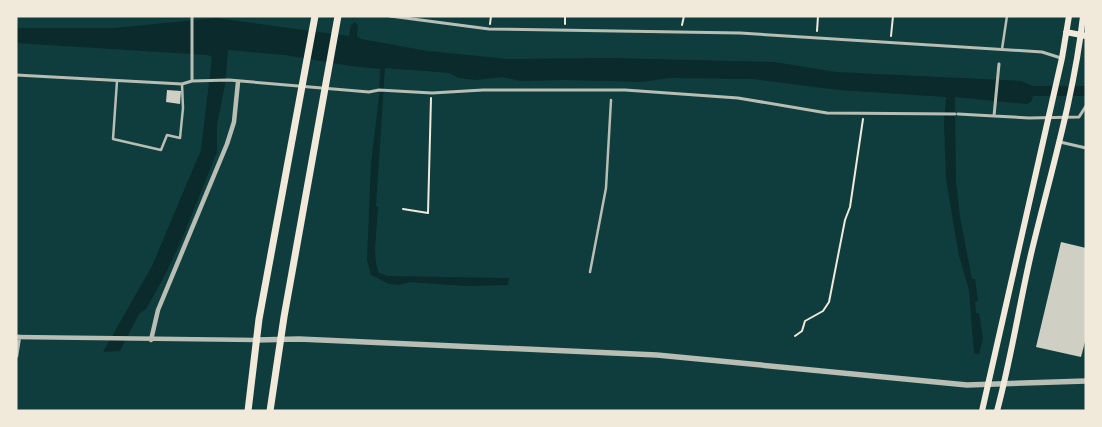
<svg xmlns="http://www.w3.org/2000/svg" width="1102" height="427" font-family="Barlow,sans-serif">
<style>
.water{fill:#0a2a2b}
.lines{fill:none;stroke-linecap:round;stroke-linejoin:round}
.canal{stroke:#0a2a2b;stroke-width:10}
.building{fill:#cfcfc3}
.path{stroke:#f1e9da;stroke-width:2}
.service{stroke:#b8beb3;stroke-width:2.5}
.pedestrian{stroke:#b8beb3;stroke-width:3}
.minor{stroke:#b8beb3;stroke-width:4.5}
.tertiary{stroke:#b8beb3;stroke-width:5.5}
.secondary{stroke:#f1e9da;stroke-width:6}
.primary{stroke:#f1e9da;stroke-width:7}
</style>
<rect width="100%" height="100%" fill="#0f3d3e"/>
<path class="water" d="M216,18l133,18 2,-11 4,-3 3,4 -1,10 4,3 67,12 80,8 102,-1 165,4 61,10 185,9 10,4 3,8 -3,9 -4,2 -72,-7 1,84 4,36 12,62h3l3,22 -3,1 1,11h3l4,25 -4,16 -5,-1 -5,-63 -10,-34 -13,-77 -2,-57 2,-25 -107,-7 -86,-11 -84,-1 -27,4 -77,-2 -44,1 -19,-4 -26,3 -18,-2 -8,-5 -65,-5 -9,138 2,1 -3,42 1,15 3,9 9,3 121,2 -1,7 -44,1 -54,-4 -11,3 -10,-1 -18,-9 -4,-15 4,-97 8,-66 1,-28 -29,-3 -66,-11 -57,-5 -3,35 -8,39v28l-35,87 -18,38 -18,32 -7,5 -19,37 -17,1 49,-86 49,-116 11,-93 -4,-2 -192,-12v-15h98z"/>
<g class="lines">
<path class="canal" d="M1022,91h64"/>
</g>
<path class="building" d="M167,90l14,1 -1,13 -14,-2z
M1061,242l25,6v90l-5,19 -45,-10z"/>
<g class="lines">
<path class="path" d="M490,24l1,-8
M565,24v-8
M682,25l2,-9
M817,31l1,-15
M891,36l2,-20
M403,209l25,4 3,-115
M795,336l7,-5 3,-10 18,-10 6,-9 16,-82 5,-13 13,-88"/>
<path class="service" d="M1002,49l5,-33
M117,81l-4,58 48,11 6,-15 13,3 3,-30 -1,-24
M590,272l16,-84 5,-88"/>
<path class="pedestrian" d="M192,16v65
M390,16l99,13 251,4 302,19 19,6
M16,75l166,9 10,-3 37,-1 140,12 10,-2 53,3 51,-3h142l113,8 89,15 128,1
M958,114l36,2 5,-52
M994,116l35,2 50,-1 7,-11
M1060,142l26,6"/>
<path class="minor" d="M16,337l240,3
M151,340l7,-30 69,-166 7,-22 4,-40
M16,356l3,-19"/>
<path class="tertiary" d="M256,340l43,-1 358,16 310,30 119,-4"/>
<path class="secondary" d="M1066,32l20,4
M982,411l80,-353 7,-42
M997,411c14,-52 22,-105 34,-157 19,-79 43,-157 52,-238"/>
<path class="primary" d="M248,411l11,-92 56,-303
M270,411l14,-94 54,-301"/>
</g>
<rect width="1102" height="427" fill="none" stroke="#f1e9da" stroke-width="35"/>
</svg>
